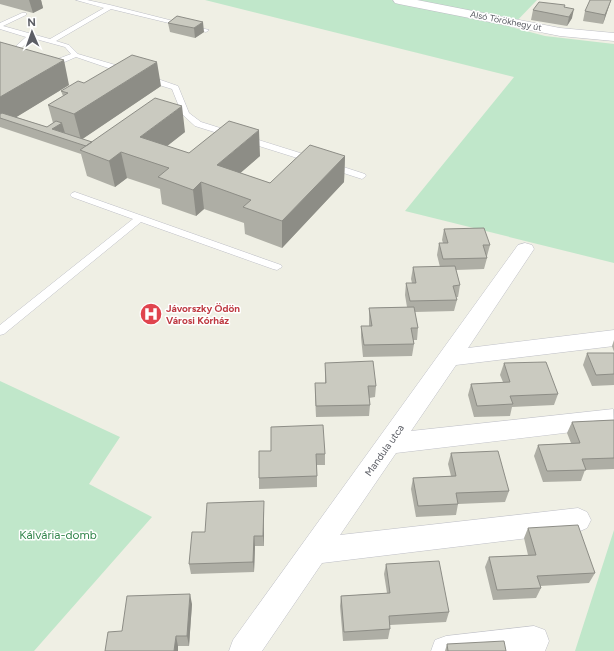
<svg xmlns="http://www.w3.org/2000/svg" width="614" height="651" font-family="Figtree,sans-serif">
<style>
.green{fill:#c0e7ca}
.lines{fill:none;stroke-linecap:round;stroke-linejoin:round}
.service-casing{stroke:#bebfc6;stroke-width:1}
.minor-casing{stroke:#bebfc6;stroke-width:1}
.service{fill:#fff;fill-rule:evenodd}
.minor{fill:#fff;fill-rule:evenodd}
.wall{fill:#aeaea5}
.shaded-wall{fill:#8d8d86}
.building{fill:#cacac0;stroke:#8d8d86}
.labels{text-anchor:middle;stroke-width:3;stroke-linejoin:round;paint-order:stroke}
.far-street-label{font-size:9px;fill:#5c5e65;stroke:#fff}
.health-label{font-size:10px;font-weight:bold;fill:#be3a42;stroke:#fff;text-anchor:start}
.street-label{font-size:10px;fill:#5c5e65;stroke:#fff}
.near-park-label{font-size:12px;fill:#33864c;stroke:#fff}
</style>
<rect width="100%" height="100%" fill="#efefe4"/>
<path class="green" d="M205,0h186l12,3 3,-3h131l-26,27 34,9 69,8v219l-209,-52 109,-134z
M0,381l120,56 -31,47 63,33 -118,134h-34z
M614,530v121h-39z"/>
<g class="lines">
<g class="service-casing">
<path id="service" d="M76,0h11l23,5 99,25 -3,2 -95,-23 -55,32 13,4 9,9 51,15v4h-6l-47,-16 -23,10h-6v-4l24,-9 -6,-7 -33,-9 -12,11 -2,6 4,3 -1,2 -10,-2 -1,-2 5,-9 11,-10 -26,-8v-6l22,-10h4v2l-23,11 47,13 54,-31z
M143,76h6l29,10 11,27 12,9 115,36 1,2 -1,2h-6l-115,-36 -13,-12 -10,-25 -29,-9z
M331,163l34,11 1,2 -4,3 -34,-11 -1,-2z
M75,192l206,73 1,2 -5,3 -4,-1 -132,-47 -137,112 -4,1v-10l133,-106 -61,-22 -2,-2 2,-2z"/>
</g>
<g class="minor-casing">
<path id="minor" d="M393,0h24l143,28 54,5v8l-54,-5 -161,-32 -4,-1z
M525,243l7,2 2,4 -66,99 146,-18v16l-158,19 -45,66 202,-22 1,18 -218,26 -56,82 238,-27 9,4 4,8 -4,8 -9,4 -256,31 -60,88h-33l4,-11 285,-395z
M534,626l11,4 4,11 -4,10h-114l4,-11 11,-4z"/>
</g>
<use href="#service" class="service"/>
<use href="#minor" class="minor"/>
</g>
<path class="wall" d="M0,0h41l2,8 -10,5 -33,-9z
M611,0l-8,24 -20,-3 2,-10z
M564,7l8,11 -5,8 -36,-6 2,-10z
M177,16l27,16 -9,6 -25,-6 -2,-9z
M0,42l69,43 -53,32 31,10 6,-4 -5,-18 15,-9 -2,-5 23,-8 77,3 -79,53 10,3 93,-10 -18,14 22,7 71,3 -20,17 30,10 75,-27 -1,26 -62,66 -37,-14 -1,-11 -40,-14 -8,7 -34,-12 -2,-15 -33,-11 -12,9 -28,-11 -6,-22 -81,-27z
M444,229l46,16 -3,11h-1l1,2 -3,11 -28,1 4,15 -2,12h-2l1,3 -3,11 -39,1 3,16 -1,12h-4l1,4 -2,12 -49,1 -2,-20v-11h8v-18l38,-1 -2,-12 1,-12h6l-1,-4 2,-12h27l-3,-12 2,-12h4l-1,-3z
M614,340v12l-2,-6z
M587,353h27v32l-22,1 -9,-21z
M325,363l51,23 -1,11 -6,1 1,7 -1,11 -53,1 -1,-22v-12h10z
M504,363l54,31 -4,11 -42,2 -2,9 -36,1 -6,-22 3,-11 32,-2 -3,-7z
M614,420v49l-29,1 -4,11 -38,1 -9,-26 4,-11 33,-2 -4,-10 5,-11z
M259,451l66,3v11h-8v22l-58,2z
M451,453l58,38 -4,11 -47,2 -2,11 -40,2 -5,-28 2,-11 38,-2 -3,-12z
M264,512v34h-9l-1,26 -63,2 -2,-10 16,-32z
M528,528l67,45 -6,10 -49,3 1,2 -5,10 -43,2 -8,-33 4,-10 39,-2 -4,-17z
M386,564l63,48 -3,10 -56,3v4l-2,10 -45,2 -3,-35 1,-10 46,-3 -3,-19z
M192,604l-3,42h-11v5h-73l17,-20z
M447,644l59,7h-61z"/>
<path class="shaded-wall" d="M29,0h12l2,8 -10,5z
M611,0l-8,24 2,-9z
M574,9l-2,9 -5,8 2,-9z
M203,22l1,10 -9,6 -1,-10z
M64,60l5,25 -59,36 -10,-3v-21z
M157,62l4,24 -80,54 -7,-26z
M182,106l3,26 -37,29 -8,-24z
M62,123l3,10 -13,-4z
M259,130l1,26 -38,33 -5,-24z
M121,152l6,26 -12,9 -6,-26z
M345,156l-1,26 -62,66v-27z
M201,182l3,27 -8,7 -3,-26z
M264,501v45l-1,-10z
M254,536l1,10 -1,26 -1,-10z
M190,594l2,10 -3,42 -2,-10z
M176,636l2,10v5h-4z"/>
<path class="building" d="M590,0h21l-6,15 -20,-4z
M539,2l26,3 -1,2 10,2 -5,8 -36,-7z
M177,16l26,6 -9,6 -26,-5z
M0,42l64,18 -64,37z
M132,55l25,7 -83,52 -26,-9 20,-12 -7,-2 17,-10 6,2z
M155,98l27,8 -42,31 49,16 40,-32 30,9 -42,35 53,18 40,-38 35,11 -63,65 -39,-14 8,-7 -50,-18 -8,8 -35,-13 11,-9 -48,-16 -12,9 -29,-11z
M2,113l45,14 9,-6 6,2 -10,6 40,13 -6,4 -86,-28v-4z
M484,228l6,17h-7l4,13 -44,1 -4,-16h9l-4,-14z
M455,266l5,19 -7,1 4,14 -47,1 -4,-18h10l-3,-16z
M414,307l4,21h-7l3,16 -50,1 -3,-19h11l-3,-18z
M587,353h27v21l-18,1z
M373,361l3,25h-8l2,19 -54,1 -1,-23h11l-1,-20z
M546,362l12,32 -48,2 3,8 -36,2 -6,-22 39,-2 -6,-19z
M614,420v38l-32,1 4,11 -39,1 -9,-26 42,-2 -8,-21z
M323,425l2,29h-9l1,22 -58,2v-27h12v-24z
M498,451l11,40 -53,2 2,11 -40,2 -5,-28 43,-2 -5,-23z
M264,501l-1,35h-9l-1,26 -64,2 3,-32h13l2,-29z
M578,525l17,48 -58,3 4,12 -44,2 -8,-33 47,-2 -8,-27z
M439,561l10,51 -60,4 1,13 -46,3 -3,-36 49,-3 -4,-29z
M190,594l-3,42h-11l-2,15h-69l3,-19 14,-1 5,-35z
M504,641l2,10h-58l-1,-7z"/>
<defs>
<g id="hospital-disc" transform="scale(1.15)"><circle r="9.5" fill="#e0444e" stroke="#fff"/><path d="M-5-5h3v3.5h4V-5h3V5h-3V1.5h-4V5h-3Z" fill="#fff"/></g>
</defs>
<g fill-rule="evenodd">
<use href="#hospital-disc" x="151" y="314"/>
</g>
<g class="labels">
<g class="far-street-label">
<text transform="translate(506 21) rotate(11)" y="3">Alsó Törökhegy út</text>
</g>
<g class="health-label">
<text x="166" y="312">Jávorszky Ödön<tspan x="166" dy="12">Városi Kórház</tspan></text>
</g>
<g class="street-label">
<text transform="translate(384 450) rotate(-55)" y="4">Mandula utca</text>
</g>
<g class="near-park-label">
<text x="58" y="539">Kálvária-domb</text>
</g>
</g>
<g transform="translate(32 32) rotate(358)" stroke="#ffffff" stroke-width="3" paint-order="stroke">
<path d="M0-3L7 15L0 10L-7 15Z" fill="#5c5e65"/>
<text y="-6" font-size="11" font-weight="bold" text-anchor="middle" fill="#5c5e65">N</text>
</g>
</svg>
